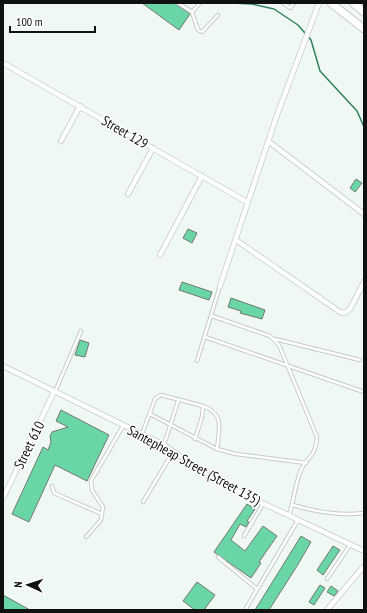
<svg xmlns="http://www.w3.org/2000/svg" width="367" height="613" font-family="'PT Sans Narrow',sans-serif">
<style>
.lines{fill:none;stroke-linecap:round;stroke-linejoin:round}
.stream{stroke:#32815f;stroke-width:1.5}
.building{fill:#6ad6a5;stroke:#727874}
.lane-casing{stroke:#c6cdc9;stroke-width:4.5}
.street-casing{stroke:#c6cdc9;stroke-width:6}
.secondary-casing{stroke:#c6cdc9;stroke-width:9}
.lane{stroke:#fff;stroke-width:2.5}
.street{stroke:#fff;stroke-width:4.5}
.secondary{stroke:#fff;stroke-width:7}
.labels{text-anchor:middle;stroke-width:3;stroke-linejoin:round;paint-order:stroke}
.street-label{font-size:14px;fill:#101211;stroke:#fff}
</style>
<rect width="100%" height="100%" fill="#f0f8f4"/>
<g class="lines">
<path class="stream" d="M232,3l20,1 22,5 24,16 13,15 9,31 37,40 7,16"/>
</g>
<path class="building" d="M142,3h32l16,11 -11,16z
M356,179l6,4 -7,9 -5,-4z
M188,229l9,4 -5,10 -9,-5z
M182,282l30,10 -3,8 -30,-10z
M231,298l34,12 -3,9 -22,-6 1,-2 -13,-4z
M80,340l9,3 -4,14 -10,-2z
M61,410l48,25 -22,46 -32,-16 -26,57 -17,-8 31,-67 5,3 3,-8 -1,-6 2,-4 16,-5 -12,-6z
M247,504l8,5 -8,12 2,1 -3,5 -6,-3 -9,16 14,11 18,-25 14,10 -18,26 2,1 -10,15 -37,-26z
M301,536l10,6 -14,24 -28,44h-14z
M333,546l7,4 -17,25 -6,-5z
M197,582l18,13 -11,15h-9l-12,-9z
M320,585l5,3 -11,17 -5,-3z
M331,586l7,5 -4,5 -7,-4z
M3,595l27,15h-27z"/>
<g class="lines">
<g class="lane-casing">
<path id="lane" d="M178,3l14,9 8,-9
M283,3l7,5 4,-5
M192,12l6,18 4,2 16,-17
M212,316l58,20 9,9 38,92c-2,23 -10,18 -16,33 -6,14 -7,31 -12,45
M205,337l159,55
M275,339l85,21
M197,361l23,-75
M55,392l26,-61
M203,406c22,8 16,23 14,43
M150,414l67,35 19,5 70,9
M142,434l13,-35 6,-4 42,11 -1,11 -7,22
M164,445l14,-44
M52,486l2,7 48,21
M143,502l30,-50
M293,505c23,7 47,11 71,8
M244,536l19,-32
M86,537l15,-17 2,-13 -11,-17 -1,-9 32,-55
M218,557l39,32
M327,579l23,-34
M245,610l53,-90"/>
</g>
<g class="street-casing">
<path id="street" d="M3,63l244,139
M61,141l19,-35
M268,141l96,73
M128,194l25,-46
M236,240l104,72 5,1 5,-4 14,-27
M160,255l42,-79
M220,286l57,-171 42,-112
M3,366l161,79 49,34 22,11 129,61
M3,498l51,-106
M327,610l37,-44"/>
</g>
<g class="secondary-casing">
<path id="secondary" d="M331,3l33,26
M353,3l11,9"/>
</g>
<use href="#lane" class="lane"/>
<use href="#street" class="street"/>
<use href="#secondary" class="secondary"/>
</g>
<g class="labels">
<g class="street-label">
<text transform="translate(125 132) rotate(30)" y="5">Street 129</text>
<text transform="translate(29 445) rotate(-64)" y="5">Street 610</text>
<text transform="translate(194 465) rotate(29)" y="5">Santepheap Street (Street 135)</text>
</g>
</g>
<rect width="367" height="613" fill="none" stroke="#101211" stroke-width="8"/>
<g transform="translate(28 585) rotate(273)" stroke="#ffffff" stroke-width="3" paint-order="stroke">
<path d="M0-3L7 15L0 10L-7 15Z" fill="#101211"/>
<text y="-6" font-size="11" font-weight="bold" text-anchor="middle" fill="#101211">N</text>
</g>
<path d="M10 26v6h85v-6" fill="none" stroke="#101211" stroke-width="2"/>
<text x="16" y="26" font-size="12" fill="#101211" stroke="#ffffff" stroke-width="3" paint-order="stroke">100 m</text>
</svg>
